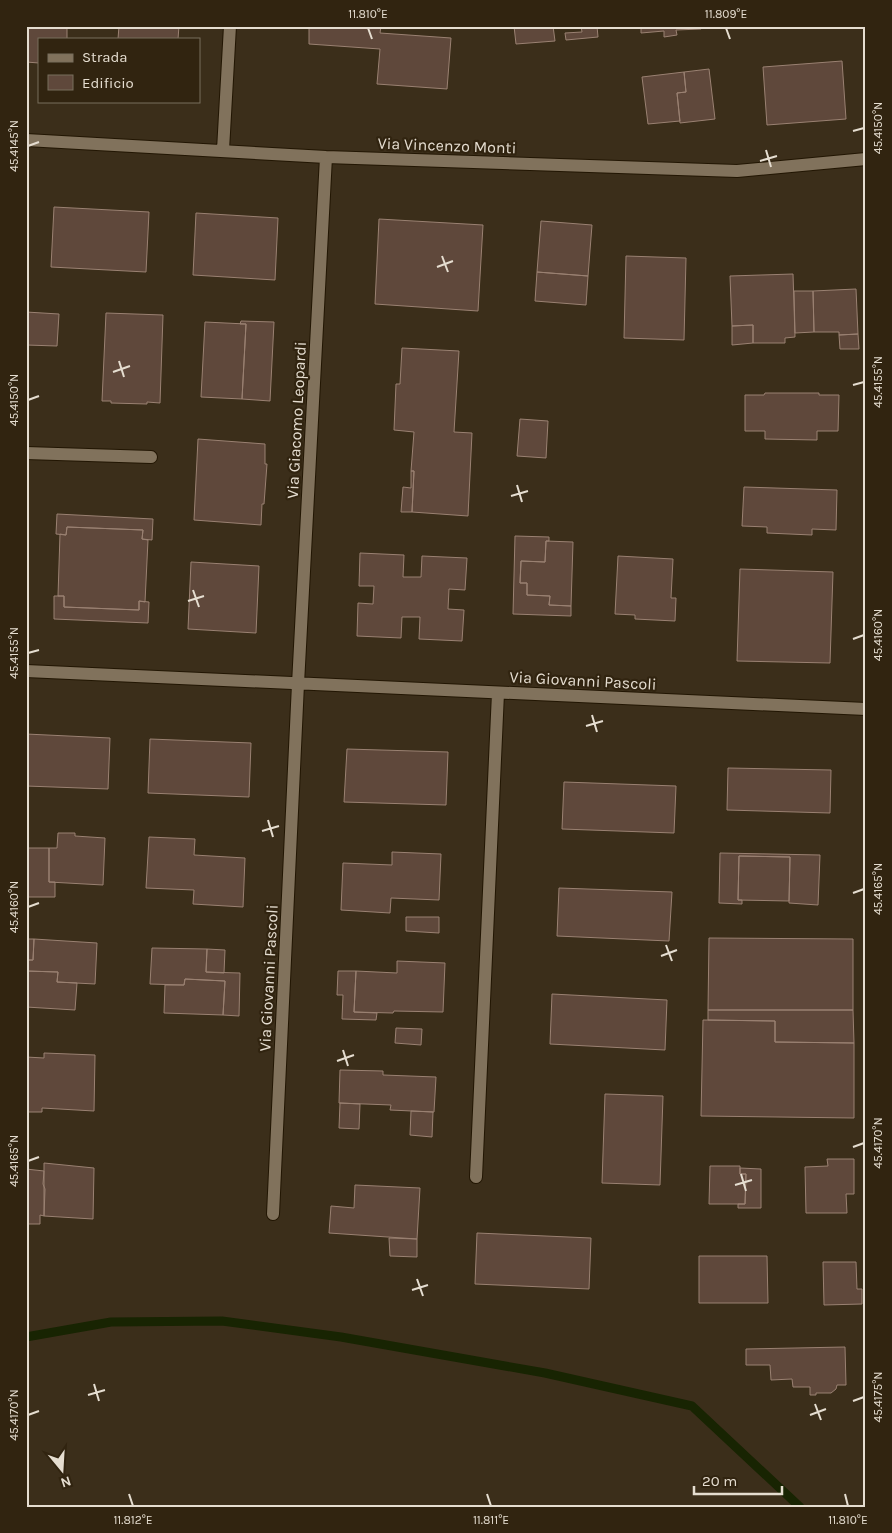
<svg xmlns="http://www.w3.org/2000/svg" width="892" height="1533" font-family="Karla,sans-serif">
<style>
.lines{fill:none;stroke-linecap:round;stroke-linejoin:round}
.stream{stroke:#182402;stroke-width:9}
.building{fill:#5f483b;stroke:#9a8172}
.minor-casing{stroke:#221603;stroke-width:14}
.minor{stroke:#81725c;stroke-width:12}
.ticks{fill:none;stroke:#e5ddd0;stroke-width:2}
.labels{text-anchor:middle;stroke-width:4.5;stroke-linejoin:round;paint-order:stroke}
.street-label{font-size:16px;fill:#e5ddd0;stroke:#312410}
.neatline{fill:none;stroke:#e5ddd0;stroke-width:2}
.ticks-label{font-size:12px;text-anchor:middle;fill:#e5ddd0}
</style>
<rect width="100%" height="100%" fill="#3b2e1a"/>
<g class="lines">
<path class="stream" d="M26,1337l85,-15 111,-1 119,16 204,36 147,33 108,101"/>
</g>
<path class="building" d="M26,26h41v13h-28v24l-13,-1z
M119,26h60l-1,13h-60z
M309,26h72l-1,7 71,5 -4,51 -70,-5 3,-35 -71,-5z
M514,26h39l2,15 -39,3z
M581,26h16l1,11 -32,3 -1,-7 17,-1z
M641,26h60v3l-25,1 1,5 -13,2v-6l-23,2z
M842,61l4,58 -79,6 -4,-58z
M709,69l6,50 -35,4 -3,-30 9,-1 -2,-20z
M684,72l2,20 -9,1 3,28 -32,3 -6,-47z
M54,207l95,5 -3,60 -95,-5z
M196,213l82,5 -3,62 -82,-5z
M379,219l104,6 -5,86 -103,-7z
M541,221l51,4 -4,51 -51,-4z
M626,256l60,2 -2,82 -60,-2z
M537,272l51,4 -2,29 -51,-4z
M793,274l2,63 -10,1v5h-32v-18l-21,1 -2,-50z
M856,289l2,45 -19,1v-3h-25l-1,-41z
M794,291h19l1,41 -19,1z
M26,312l33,2 -2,32 -31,-1z
M106,313l57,2 -3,88 -13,-1v2l-36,-1v-2h-9z
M241,321l33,1 -4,79 -28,-2 4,-75h-6z
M205,322l41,2 -4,75 -41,-2z
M753,325v18l-21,2v-19z
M858,334l1,15h-19l-1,-14z
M402,348l57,3 -5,81 18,1 -4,83 -56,-4 2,-41h-3l3,-39 -20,-2 2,-46h4z
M765,393h54v2h20l-1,36h-21v9l-52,-1v-8h-20v-36h19z
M520,419l28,2 -2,37 -29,-2z
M198,439l67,5v20h2l-3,40h-2l-1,21 -67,-5z
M411,471h3l-2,41h-11l2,-25 8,1z
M744,487l93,3 -1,40 -24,-1v6l-45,-2v-6l-25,-1z
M57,514l96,5 -1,21 -10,-1 1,-9 -76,-3 -1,8 -10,-1z
M67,527l76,3 -1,9 6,1 -3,62 -6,-1v9l-75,-3v-11h-6l2,-62 6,1z
M515,536l34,1v4h-3l-1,21 -24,-1 -1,22h7v12l23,1 -1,9 22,1v10l-58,-2z
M546,541l27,1 -2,64 -22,-1 1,-9 -23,-1v-12h-7l1,-22 24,1z
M360,553l44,2 -1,22h18l1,-21 45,2 -2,32 -16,-1 -1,20 16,1 -2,31 -43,-2 1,-22h-18l-1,21 -44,-2 1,-33 15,1 1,-18h-15z
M618,556l55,3 -2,39h5l-1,23 -40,-2v-4l-20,-1z
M191,562l68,4 -3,67 -68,-4z
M740,569l93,3 -3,91 -93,-2z
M54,596h10v11l75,3v-9l10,1 -1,21 -94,-4z
M26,734l84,4 -2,51 -82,-3z
M150,739l101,4 -2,54 -101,-4z
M347,749l101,3 -2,53 -102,-3z
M728,768l103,2 -1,43 -103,-3z
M564,782l112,4 -2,47 -112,-4z
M58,833h17v3l30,2 -2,47 -54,-3v-34h8z
M149,837l46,2 -1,16 51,3 -2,49 -50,-3 1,-14 -48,-2z
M26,848h23v34h6v15h-29z
M392,852l49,2 -2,46 -48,-2 -1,15 -49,-3 2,-47 49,2z
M720,853l100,2 -2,50 -29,-2 1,-46 -51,-1 -1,44h4v4l-23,-1z
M739,856l51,1 -1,44 -51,-1z
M559,888l113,4 -3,49 -112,-5z
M406,917h33v16l-33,-2z
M709,938l144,1v71h-145z
M26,939h8l-1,21h-7z
M34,939l63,4 -2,41 -38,-2 1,-10 -32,-1v-11h7z
M152,948l55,1 -1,23 34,1 -1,43 -16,-1 2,-34 -40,-2 -1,6 -34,-1z
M207,949l18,1 -1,23 -18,-1z
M397,961l48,2 -2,49 -49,-1 -1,2 -39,-1 2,-41 41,2z
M26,971l32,1 -1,10 20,1 -2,27 -49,-3z
M338,971h18l-2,41 23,1 -1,7 -34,-1 1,-24h-6z
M185,979l40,2 -2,34 -59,-2 1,-28h19z
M552,994l115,6 -2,50 -115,-6z
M708,1010h145l1,33 -79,-1v-21l-67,-1z
M703,1020l72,1v21l79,1v75l-153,-2z
M396,1028l26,1 -1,16 -26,-2z
M44,1053l51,2 -1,56 -52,-3v4h-16v-55l18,1z
M340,1070l43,1v4l53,2 -2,35 -44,-2 1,-5 -52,-2z
M605,1094l58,2 -3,89 -58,-2z
M340,1103l20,1 -1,25 -20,-1z
M411,1111l22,1 -1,25 -22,-2z
M827,1159h27v35h-8l1,19h-41l-1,-46 23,-1z
M44,1163l50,5 -1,51 -49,-3z
M710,1166h30v8h6l-1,30h-36z
M740,1168l21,1v39h-23v-4h7l1,-30h-6z
M26,1169l18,2 -1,13 2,5 -1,27 -4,-1v9h-14z
M355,1185l65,3 -3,51 -88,-6 2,-27 23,2z
M477,1233l114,5 -2,51 -114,-5z
M389,1238l28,1v18l-27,-1z
M699,1256h68l1,47h-69z
M823,1262h33l1,27h5v15l-38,1z
M845,1347l1,38h-9l-1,4 -5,4h-15v2h-6v-8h-17l-1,-8 -21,1 -1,-15h-24v-16z"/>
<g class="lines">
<g class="minor-casing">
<path id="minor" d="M26,140l300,17 411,14 129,-12
M223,150l7,-124
M26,453l125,4
M26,671l840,38
M476,1177l22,-484
M273,1214l25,-530 28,-527"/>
</g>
<use href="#minor" class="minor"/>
</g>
<path class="ticks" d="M368,28l4,11M726,28l4,11M853,131l11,-3M28,146l11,-4M766,150l5,17M760,161l17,-5M442,256l6,16M437,267l16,-6M119,361l5,16M113,372l17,-6M853,385l11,-3M28,400l11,-4M517,485l5,17M511,496l17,-5M193,590l6,17M188,601l16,-5M853,639l11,-4M28,653l11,-3M592,715l5,17M586,726l17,-5M268,820l5,17M262,831l17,-5M853,893l11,-4M28,907l11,-4M666,945l6,16M661,956l16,-6M343,1050l5,16M337,1061l17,-6M853,1147l11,-4M28,1161l11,-4M741,1174l5,17M735,1185l17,-5M417,1279l6,17M412,1290l16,-5M94,1384l5,17M88,1395l17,-5M853,1401l11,-4M815,1404l6,16M28,1415l11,-4M810,1415l16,-6M129,1494l4,12M487,1494l4,12M845,1494l3,12"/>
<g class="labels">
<g class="street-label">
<text transform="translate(447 145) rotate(2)" y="6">Via Vincenzo Monti</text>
<text transform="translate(296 420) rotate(-87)" y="6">Via Giacomo Leopardi</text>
<text transform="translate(583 680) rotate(3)" y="6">Via Giovanni Pascoli</text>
<text transform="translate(268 978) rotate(-87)" y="6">Via Giovanni Pascoli</text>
</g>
</g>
<rect width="892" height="1533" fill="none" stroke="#312410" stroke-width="55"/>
<rect x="38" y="38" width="162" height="65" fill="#312410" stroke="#796e5d"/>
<rect x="48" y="54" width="25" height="8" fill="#81725c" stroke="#796e5d"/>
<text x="82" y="62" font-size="15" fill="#e5ddd0">Strada</text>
<rect x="48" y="75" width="25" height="15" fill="#5f483b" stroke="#796e5d"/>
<text x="82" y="88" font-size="15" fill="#e5ddd0">Edificio</text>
<g transform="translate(62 1470) rotate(162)" stroke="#312410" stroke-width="4" paint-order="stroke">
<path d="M0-4L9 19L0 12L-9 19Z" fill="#e5ddd0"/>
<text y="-8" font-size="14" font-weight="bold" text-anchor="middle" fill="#e5ddd0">N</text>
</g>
<path d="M694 1486v8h88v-8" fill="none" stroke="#e5ddd0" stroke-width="2.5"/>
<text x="702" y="1486" font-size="15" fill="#e5ddd0" stroke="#312410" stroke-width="4" paint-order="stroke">20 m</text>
<rect x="28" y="28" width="836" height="1478" class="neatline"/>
<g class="ticks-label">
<text x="368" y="18">11.810°E</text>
<text x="726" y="18">11.809°E</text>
<text transform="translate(878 128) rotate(-90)" y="4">45.4150°N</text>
<text transform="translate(14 146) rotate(-90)" y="4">45.4145°N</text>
<text transform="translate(878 382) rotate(-90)" y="4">45.4155°N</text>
<text transform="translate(14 400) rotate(-90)" y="4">45.4150°N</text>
<text transform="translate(878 635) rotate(-90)" y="4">45.4160°N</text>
<text transform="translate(14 653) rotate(-90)" y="4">45.4155°N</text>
<text transform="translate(878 889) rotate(-90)" y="4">45.4165°N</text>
<text transform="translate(14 907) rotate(-90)" y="4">45.4160°N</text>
<text transform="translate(878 1143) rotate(-90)" y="4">45.4170°N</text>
<text transform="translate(14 1161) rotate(-90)" y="4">45.4165°N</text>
<text transform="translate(878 1397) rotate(-90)" y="4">45.4175°N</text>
<text transform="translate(14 1415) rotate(-90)" y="4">45.4170°N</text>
<text x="133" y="1524">11.812°E</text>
<text x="491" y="1524">11.811°E</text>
<text x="848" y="1524">11.810°E</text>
</g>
</svg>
